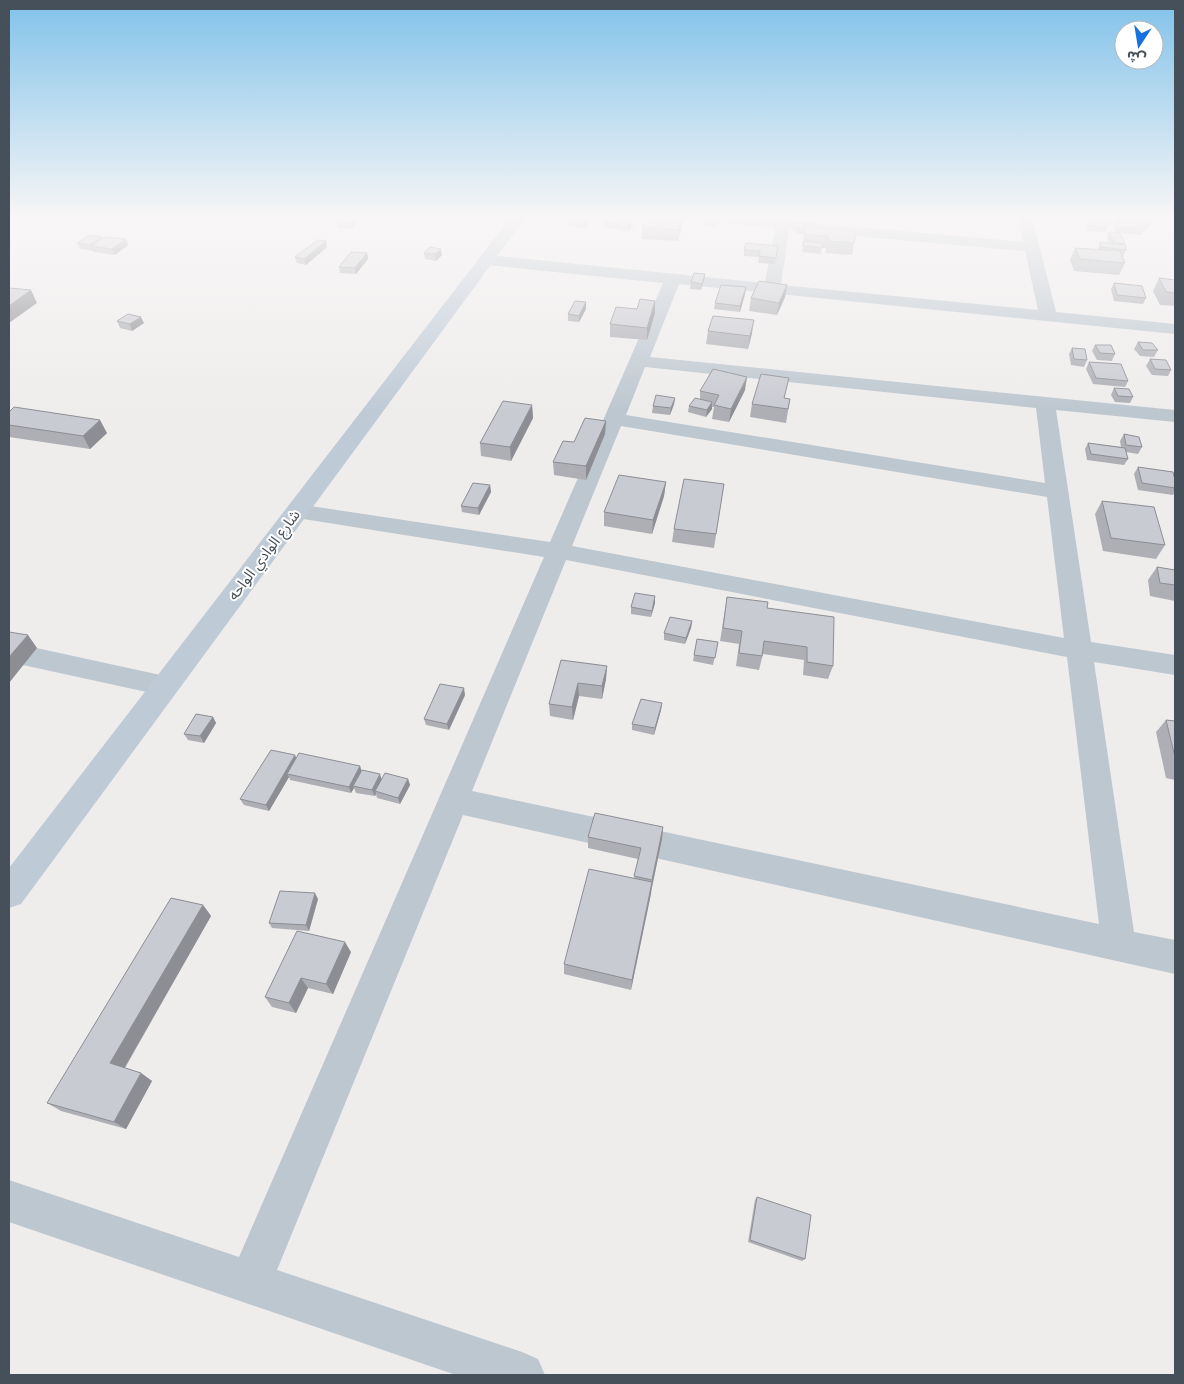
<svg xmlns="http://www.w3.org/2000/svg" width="1184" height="1384" font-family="Helvetica,'Noto Sans Arabic',sans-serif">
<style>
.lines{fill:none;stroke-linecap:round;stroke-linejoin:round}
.minor{fill:#bdc7cf;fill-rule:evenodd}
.secondary{fill:#becad6;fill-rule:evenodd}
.wall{fill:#adafb5}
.shaded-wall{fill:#8d8e93}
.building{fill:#c9cbd2;stroke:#8d8e93}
.labels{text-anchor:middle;stroke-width:4;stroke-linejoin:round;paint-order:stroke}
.street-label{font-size:15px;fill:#45505a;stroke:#fff}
</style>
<rect width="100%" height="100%" fill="#efecec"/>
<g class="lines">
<path class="minor" d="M692,217h59l25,3 1,-3h14v4l232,21 -5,-25h14l24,95 119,12v10l-496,-50 -29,73 525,53v12l-119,-12 35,232 84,13v20l-81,-13 40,270 41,8v34l-712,-159 -186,455 245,82 16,7 7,16h-89l-447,-153v-42l230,77 305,-700 -247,-39 -8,-2 -3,-5 3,-5 8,-2 253,38 113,-259 -176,-18 -6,-2 -2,-3 2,-3 6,-2 278,28 10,-55 -76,-7zM789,230l236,21 13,59 -257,-25zM645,367l391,41 9,75 -419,-68zM621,426l426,71 17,141 -492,-92zM566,560l501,97 32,267 -627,-133z
M9,642l156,34 10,3 4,7 -4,7 -10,3 -156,-34z"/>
<path class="secondary" d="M511,217h15l-505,687 -12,4v-40z"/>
</g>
<path class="wall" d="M334,217h29l-12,12 -13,-1 -1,-6 3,-3 -6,-1z
M574,217l14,8 -3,4 -18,-3v-6z
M607,217h16v2l10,7 -4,5 -11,-1v-3l-2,2 -12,-1v-6z
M703,217h15l-2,11 -14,-2z
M1097,217l17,1 -3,5h-5l2,4 -3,5 -17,-1 -2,-5 2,-6 11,1z
M1116,217h32l3,5 -2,6h-5l1,1 -3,6 -22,-2 5,11 -1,1 2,5 -3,6h-1l3,7 -6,12 -45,-4 -4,-11 5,-12 23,2v-2l2,-6 9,1 -2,-5 2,-6h7l-2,-5 2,-6h2z
M797,222l57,21 -2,12 -27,-2 1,-5h-4l-1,6 -19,-2 1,-6h-1l2,-12h-8z
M682,226l-4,15 -36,-2v-12z
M102,237v1l24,1 2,6 -13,10 -21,-3 -1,-1 -13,-2 -3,-6z
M778,246l-3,18 -17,-1 1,-6 -15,-1v-6z
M327,247l-21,18 -9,-2 -2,-6z
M367,253l1,6 -12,15 -16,-1 -1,-6z
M424,253l18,2 -6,6 -11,-2z
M705,274l-1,6 -3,10 -11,-1 1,-7z
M1159,278l16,2v26l-15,-1 -7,-14z
M1114,283l32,15 -3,6 -29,-3 -3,-12z
M787,285l-2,12 -8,18 -28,-4 2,-13z
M746,287l-1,7 -5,18 -26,-3 1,-6z
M586,302v7l-7,13 -11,-1v-7z
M655,313l-8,27 -37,-3v-13z
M117,321l27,2 -12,8 -12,-3z
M708,331l44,2 -4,16 -42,-5z
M1138,342l20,8 -4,7 -14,-1 -6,-7z
M1095,345l20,9 -3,7 -15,-1 -5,-9z
M1072,348l15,12 -3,7 -13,-2 -2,-11z
M1150,359l21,11 -3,6 -16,-1 -6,-9z
M1089,362l39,19 -3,6 -32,-3 -7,-15z
M1114,388l19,9 -3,6 -15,-1 -4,-7z
M745,390l-16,32 -17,-3 2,-12h-2v2l-6,8 -18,-5 1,-6 11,-7v-8z
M675,398l-1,6 -4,11 -18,-2 1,-7z
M785,398l5,1 -4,24 -36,-6 2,-13z
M532,405l1,13 -22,43 -30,-5 -1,-13z
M9,412l98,21 -17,16 -81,-12z
M606,421l-1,13 -19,46 -32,-5 -1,-13 21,-20z
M1124,434l18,13 -4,7 -12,-2 2,7 -4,6 -37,-5 -2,-11 3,-6 33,4 -1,-6z
M1138,467l37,13v12l-2,3 -35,-5 -4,-16z
M666,482l-2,14 -12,38 -48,-8v-14z
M724,484l-10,64 -42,-6 2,-13z
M490,485l1,7 -12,23 -17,-3 -1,-6z
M1102,501l63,44 -9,14 -53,-8 -8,-37z
M1157,567l18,3v31l-25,-5 -2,-16z
M655,596v7l-4,14 -20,-3v-7z
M727,597l40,11 66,58 -5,13 -25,-4 1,-15 -41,-6 -4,16 -23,-4 3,-22 -19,-3z
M692,621l-1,7 -6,16 -21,-4v-7z
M697,639l21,3 -5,23 -20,-4z
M561,660l46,6 -1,13 -4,20 -23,-3 -6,24 -23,-4 -1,-12z
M465,695l-16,35 -23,-5 -2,-6z
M662,703l-1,7 -7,25 -22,-5v-6z
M213,717l3,6 -12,20 -16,-3 -4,-6z
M1166,720l9,1v59l-9,-2 -10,-46z
M296,758l64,8 1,5 21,8h26l2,6 -10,19 -23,-6 -1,-4 -1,2 -19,-3 -2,-5 -3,5 -61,-13 -1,-3 -20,34 -25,-6 -4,-6z
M663,827l-1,12 -31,151 -67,-16v-10l70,-85 4,-20 -50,-11v-11z
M318,899l-9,32 -37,-3 -3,-5z
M203,905l8,11 -86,152 16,5 11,8 -26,48 -65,-18 -14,-8z
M351,952l-18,42 -25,-6 -12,25 -24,-6 -7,-10z
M757,1197l48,62 -3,2 -54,-19 7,-42z"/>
<path class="shaded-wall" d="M356,217h7l-12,12 -1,-6z
M620,217h3l-4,7h-1v3l-2,2v-5z
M682,217v9l-4,15 1,-11z
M588,219v6l-3,4v-6z
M633,220v6l-4,5v-6z
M126,239l2,6 -13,10 -3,-6z
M326,241l1,6 -21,18 -2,-6z
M441,249l1,6 -6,6 -1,-7z
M367,253l1,6 -12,15 -1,-6z
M705,274l-1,6 -3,10 1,-6z
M787,285l-2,12 -8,18 2,-12z
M746,287l-1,7 -5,18v-6z
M31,290l6,13 -28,20v-17z
M655,301v12l-8,27v-12z
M586,302v7l-7,13v-6z
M141,317l3,6 -12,8 -2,-7z
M754,320l-2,13 -4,16 2,-13z
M747,377l-2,13 -16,32 2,-13z
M675,398l-1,6 -4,11 1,-7z
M712,402v7l-6,8 1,-7z
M532,405l1,13 -22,43 -1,-14z
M100,420l7,13 -17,16 -7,-13z
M606,421l-1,13 -19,46v-14z
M666,482l-2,14 -12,38 1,-14z
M490,485l1,7 -12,23 -1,-7z
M655,596v7l-4,14 1,-6z
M692,621l-1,7 -6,16 1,-6z
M28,635l9,13 -28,35v-26z
M607,666l-1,13 -4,20v-13z
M578,683l1,13 -6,24 -1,-13z
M464,688l1,7 -16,35 -2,-6z
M662,703l-1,7 -7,25 1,-7z
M213,717l3,6 -12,20 -4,-7z
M295,755l3,7 -11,12 2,3 -20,34 -3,-6z
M360,766l2,6 -9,14 1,2 -3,5 -2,-6z
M380,774l2,6 -7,11 1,3 -1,2 -3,-6z
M408,779l2,6 -10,19 -2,-6z
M663,827l-1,12 -11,52 1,-11z
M652,882l-1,12 -20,96 1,-10z
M315,893l3,6 -9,32 -3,-6z
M203,905l8,11 -89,156 -12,-9z
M345,942l6,10 -18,42 -7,-10z
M301,978l7,10 -12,25 -7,-10z
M141,1073l11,8 -26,48 -12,-7z"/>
<path class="building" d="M342,217h14l-6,6 -13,-1z
M570,217h4l14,2 -3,4 -18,-3z
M607,217h13l-4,7 -12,-2z
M645,217h37l-3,13 -37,-3z
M703,217h15l-2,5 -14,-2z
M1122,217h15l8,12 -26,-2 -3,-6 8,1z
M1138,217h10l3,5h-10z
M622,219l11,1 -4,5 -11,-1z
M1088,220l17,2 3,5 -17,-2z
M797,222l11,1v4l-3,-1v2h-8z
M805,226l51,5 -2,12 -26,-2v-5l-24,-2z
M1109,232l11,1 5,11 -11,-1z
M89,235l13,2 -12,8 -13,-2z
M104,237l22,2 -14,10 -21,-3z
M318,240l8,1 -22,18 -9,-2z
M804,241l19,2 -1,5 -19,-2z
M1100,242l25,3 1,5 -25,-3z
M746,243l32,3 -2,12 -17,-2 1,-5 -16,-1z
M430,247l11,2 -6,5 -11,-1z
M1075,248l45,3 5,12 -45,-4z
M351,252l16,1 -12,15 -16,-1z
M694,273l11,1 -3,10 -11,-2z
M1159,278l16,2v13l-9,-1z
M759,281l28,4 -8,18 -28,-5z
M1114,283l28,3 4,12 -29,-3z
M721,285l25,2 -6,19 -25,-3z
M9,288l22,2 -22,16z
M640,299l15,2 -8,27 -37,-4 6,-17 21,2z
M575,301l11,1 -7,14 -11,-2z
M128,314l13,3 -11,7 -13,-3z
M713,316l41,4 -4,16 -42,-5z
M1138,342l14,1 6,7h-15z
M1095,345h16l4,9 -15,-1z
M1072,348l13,1 2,11 -13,-1z
M1150,359l16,1 5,10 -16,-1z
M1089,362l32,2 7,17 -32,-3z
M713,369l34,8 -16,32 -17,-4 5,-10 -19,-4z
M761,374l28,4 -5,20 6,1 -2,10 -36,-5z
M1114,388l15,1 4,8 -15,-1z
M656,395l19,3 -4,10 -18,-2z
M695,398l17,4 -5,8 -18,-4z
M503,401l29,4 -22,42 -30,-4z
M14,407l86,13 -17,16 -74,-11v-13z
M585,418l21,3 -20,45 -33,-4 10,-21 11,1z
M1124,434l15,3 3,10 -16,-2z
M1088,443l37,5 3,11 -37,-5z
M1138,467l35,5 2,8v8l-33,-5z
M619,475l47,7 -13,38 -49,-8z
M684,479l40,5 -8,50 -42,-5z
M473,483l17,2 -12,23 -17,-2z
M1102,501l52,6 11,38 -54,-7z
M1157,567l18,3v15l-15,-2z
M635,593l20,3 -3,15 -21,-4z
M727,597l41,5 -1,6 67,9 -1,49 -26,-4v-15l-43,-6 -2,15 -23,-3 3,-22 -19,-3z
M670,617l22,4 -6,17 -22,-5z
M9,632l19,3 -19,22z
M697,639l21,3 -3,16 -21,-3z
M561,660l46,6 -5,20 -24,-3 -6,24 -23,-3z
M440,684l24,4 -17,36 -23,-5z
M641,699l21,4 -7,25 -23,-4z
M196,714l17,3 -13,19 -16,-2z
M1166,720l9,1v36z
M271,750l24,5 -29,50 -26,-6z
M299,753l61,13 -11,21 -62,-13z
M362,770l18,4 -8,16 -19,-4z
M385,773l23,6 -10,19 -23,-7z
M595,813l68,14 -11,53 -18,-4 7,-28 -53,-11z
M589,869l63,13 -20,98 -68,-16z
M280,891l35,2 -9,32 -37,-2z
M171,898l32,7 -93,158 31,10 -27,49 -67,-19z
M297,931l48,11 -19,42 -25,-6 -12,25 -24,-6z
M757,1197l54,18 -6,44 -55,-19z"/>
<linearGradient id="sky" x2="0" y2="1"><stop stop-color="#81c2ea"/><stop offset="0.53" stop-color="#f8f6f6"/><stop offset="1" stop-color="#f8f6f6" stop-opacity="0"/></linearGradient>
<rect width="1184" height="411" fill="url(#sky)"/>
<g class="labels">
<g class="street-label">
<text transform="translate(264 555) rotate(-53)" y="5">شارع الوادي الواحه</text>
</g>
</g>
<rect width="1184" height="1384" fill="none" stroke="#45505a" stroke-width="20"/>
<g transform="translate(1139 45) rotate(192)"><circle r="24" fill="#ffffff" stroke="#b5b9bd"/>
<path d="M0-4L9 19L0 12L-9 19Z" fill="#1770df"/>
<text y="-8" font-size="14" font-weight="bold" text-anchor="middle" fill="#45505a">ش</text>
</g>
</svg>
